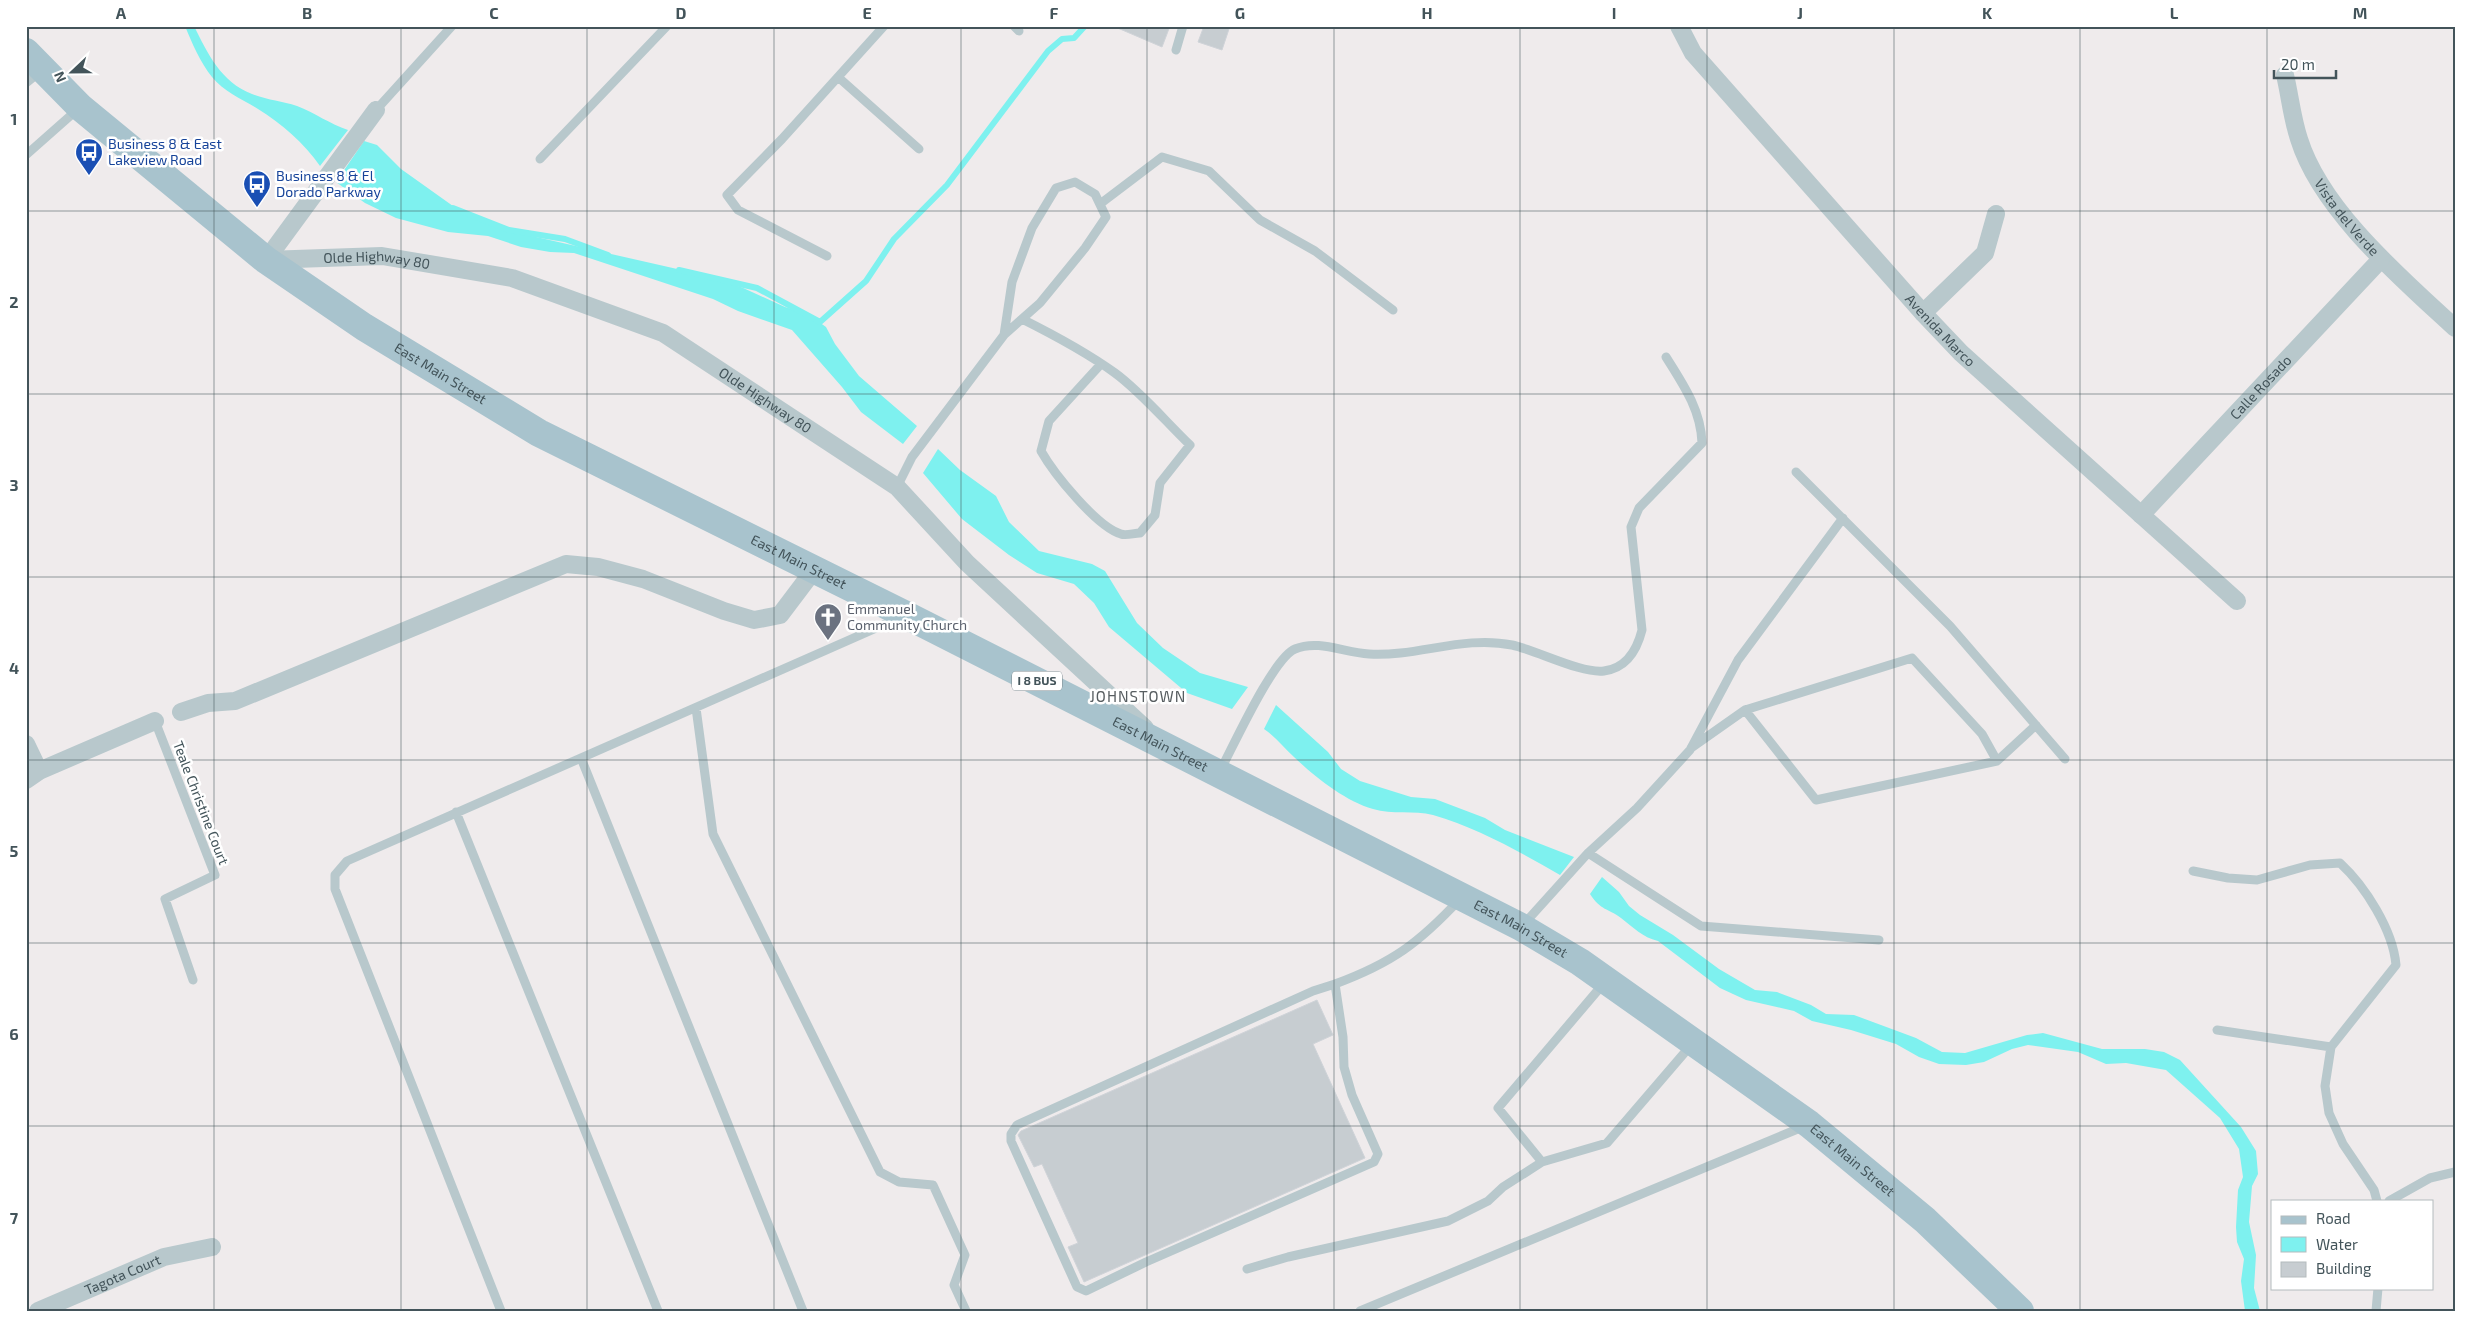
<svg xmlns="http://www.w3.org/2000/svg" width="2481" height="1337" font-family="'Exo 2',sans-serif">
<style>
.water{fill:#7ef1ef}
.lines{fill:none;stroke-linecap:round;stroke-linejoin:round}
.stream{stroke:#7ef1ef;stroke-width:6}
.building{fill:#c7cdd1;stroke:#cfd3d8}
.service{stroke:#b8c8cc;stroke-width:9}
.minor{stroke:#b8c8cc;stroke-width:18}
.primary{stroke:#a8c3cd;stroke-width:28}
.grid{fill:none;stroke:#43545a;stroke-width:1;stroke-opacity:0.55}
.labels{text-anchor:middle;stroke-width:5;stroke-linejoin:round;paint-order:stroke}
.shield{fill:#fff;stroke:#7b878c;stroke-width:1}
.shield-label{font-size:12px;font-weight:bold;fill:#43545a}
.transit-label{font-size:14px;fill:#164399;stroke:#fff;text-anchor:start}
.street-label{font-size:14px;fill:#43545a;stroke:#fff}
.worship-label{font-size:14px;fill:#5b616d;stroke:#fff;text-anchor:start}
.neighbourhood-label{font-size:15px;letter-spacing:1px;fill:#585e61;stroke:#fff}
.neatline{fill:none;stroke:#43545a;stroke-width:2}
.grid-label{font-size:16px;text-anchor:middle;font-weight:bold;fill:#43545a}
</style>
<rect width="100%" height="100%" fill="#efebec"/>
<path class="water" d="M185,26h9c14,28 27,56 58,68 15,6 30,7 45,12 18,7 33,18 51,24l-28,36c-16,-23 -38,-42 -62,-57 -16,-10 -34,-17 -46,-32 -12,-15 -20,-34 -27,-51z
M364,141l13,4 24,24 59,42 63,23 163,37 55,16 44,20 23,7 18,13 9,17 24,32 58,50 -14,18 -42,-32 -19,-25 -50,-57 -54,-19 -25,-12 -139,-46 -24,-1 -29,-5 -33,-11 -40,-4 -52,-14 -31,-15 -29,-21z
M938,449l22,21 36,26 13,26 30,29 53,13 13,7 32,52 26,25 37,25 48,14 -16,22 -45,-16 -78,-66 -15,-24 -20,-19 -37,-11 -28,-18 -47,-36 -39,-46z
M1276,705l52,47 13,17 19,12 51,16 24,2 50,19 20,12 69,27 -14,18c-40,-23 -82,-47 -127,-60 -19,-5 -41,0 -60,-6 -28,-8 -58,-32 -79,-52 -10,-9 -18,-20 -30,-28z
M1602,877l17,15 10,14 11,9 33,20 46,34 36,21 22,2 34,13 15,9 28,1 62,23 26,14 23,1 62,-18 16,-2 59,16h43l19,3 16,8 61,67 15,24 2,23 -6,12 -3,36 7,33 -2,33 6,23h-15l-4,-30 3,-22 -7,-17 -1,-15 2,-37 5,-13 -4,-28 -19,-31 -54,-48 -40,-7 -20,1 -28,-12 -50,-7 -16,4 -28,13 -18,3 -27,-1 -20,-7 -23,-13 -45,-14 -39,-9 -18,-10 -48,-11 -26,-12 -62,-47c-16,-4 -24,-13 -37,-23 -13,-10 -20,-7 -31,-24z"/>
<g class="lines">
<path class="stream" d="M453,208l56,22 56,9 43,16
M679,270l78,18 63,34 46,-41 28,-42 53,-54 101,-134 14,-12 12,-1 11,-12"/>
</g>
<path class="building" d="M1113,26h57l-8,21z
M1204,26h26l-8,24 -24,-8z
M1317,1000l16,35 -20,9 52,114 -281,124 -16,-35 10,-4 -36,-79 -8,3 -16,-32 3,-4z"/>
<g class="lines">
<path class="service" d="M1014,26l5,5
M1176,50l7,-24
M838,77l81,72
M26,83l15,-12
M376,110l76,-84
M26,155l52,-46
M540,159l127,-133
M1100,204l62,-47 47,14 51,49 55,31 78,59
M827,256l-89,-46 -11,-15 55,-56 102,-113
M1022,319c32,16 64,33 93,54 26,19 51,49 75,72l-30,38 -5,32 -15,18c-6,0 -14,3 -19,1 -24,-7 -67,-60 -80,-83l8,-30 52,-57
M1796,472l154,154 115,133
M897,487l15,-30 92,-122 8,-53 20,-54 24,-40 19,-6 20,12 11,23 -21,31 -45,55 -36,32
M696,708l17,126 167,338 19,10 34,3 32,70 -11,30 12,26
M1745,710l167,-52 70,76 15,27
M155,721l60,154 -50,24 28,81
M1691,748l54,-38 71,90 181,-39 39,-36
M581,758l222,553
M1220,771c13,-24 53,-113 75,-122 24,-10 49,4 74,5 48,3 95,-19 143,-9 24,5 70,29 92,26 23,-3 33,-21 38,-41l-11,-103 8,-19 63,-65c-1,-33 -19,-59 -36,-86
M456,812l202,499
M1588,853l113,73 178,14
M2193,871l35,7 29,2 53,-15 30,-2c25,23 53,67 56,102l-65,82 -6,39 4,27 14,31 31,46 3,11
M1523,925l65,-72 49,-45 53,-58 48,-90 105,-142
M1604,983l-106,125 44,54 65,-19 85,-99
M1335,984l-22,7 -296,134 -6,9v7l66,146 9,4 60,-29 228,-100 4,-8 -26,-59 -8,-28 -1,-30 -8,-53c57,-21 84,-41 125,-85
M2217,1030l114,17
M2389,1201l41,-23 25,-6
M1247,1269l41,-12 160,-36 40,-20 15,-14 39,-25
M501,1311l-166,-422v-14l12,-14 552,-243
M1360,1311l445,-185
M2376,1311l2,-23"/>
<g class="minor">
<path id="s1" d="M1679,26l14,27 230,260 38,40 276,248"/>
<path id="s2" d="M2285,75c5,21 7,43 14,64 22,71 102,139 156,189"/>
<path id="s3" d="M266,260l116,-4 130,22 151,55 234,154 70,76 178,165"/>
<path d="M266,260l110,-150"/>
<path d="M1923,313l62,-60 11,-39"/>
<path id="s4" d="M2141,515l240,-256"/>
<path d="M181,712l27,-9 27,-2 331,-137 32,3 45,12 81,32 30,9 26,-5 34,-45"/>
<path d="M26,744l13,27"/>
<path d="M26,780l13,-9 116,-50"/>
<path id="s5" d="M38,1311l126,-54 48,-10"/>
</g>
<path class="primary" id="s6" d="M26,52l54,55 186,153 98,67 175,106 367,182 615,312 59,35 229,162 116,96 95,91"/>
</g>
<path class="grid" d="M214,26v1285M401,26v1285M587,26v1285M774,26v1285M961,26v1285M1147,26v1285M1334,26v1285M1520,26v1285M1707,26v1285M1894,26v1285M2080,26v1285M2267,26v1285M26,211h2429M26,394h2429M26,577h2429M26,760h2429M26,943h2429M26,1126h2429"/>
<defs>
<g id="bus-pin" transform="scale(1.4375)"><path d="M0 17L-7.5 6A9.5 9.5 0 1 1 7.5 6Z" fill="#1a4fb4" stroke="#fff"/><path d="M-5-6H5V4H4V6H2V4H-2V6H-4V4H-5ZM-3.5-4V0h7V-4ZM-3.5 1.2v1.5H-2V1.2ZM2 1.2v1.5H3.5V1.2Z" fill="#fff"/></g>
<g id="church-pin" transform="scale(1.4375)"><path d="M0 17L-7.5 6A9.5 9.5 0 1 1 7.5 6Z" fill="#6b7280" stroke="#fff"/><path d="M-1.2-6h2.4v3.5h3.3v2.4h-3.3V6h-2.4V-.1h-3.3v-2.4h3.3Z" fill="#fff"/></g>
</defs>
<g fill-rule="evenodd">
<use href="#bus-pin" x="89" y="152"/>
<use href="#bus-pin" x="257" y="184"/>
<use href="#church-pin" x="828" y="617"/>
</g>
<g class="labels">
<rect class="shield" x="1012" y="671.5" width="50" height="19" rx="4"/>
<g class="shield-label">
<text x="1037" y="685">I 8 BUS</text>
</g>
<g class="transit-label">
<text x="108" y="149">Business 8 &amp; East<tspan x="108" dy="16">Lakeview Road</tspan></text>
<text x="276" y="181">Business 8 &amp; El<tspan x="276" dy="16">Dorado Parkway</tspan></text>
</g>
<g class="street-label">
<text dy="5" stroke="none"><textPath href="#s2" startOffset="158">Vista del Verde</textPath></text>
<text dy="5" stroke="none"><textPath href="#s3" startOffset="111">Olde Highway 80</textPath></text>
<text dy="5" stroke="none"><textPath href="#s1" startOffset="402">Avenida Marco</textPath></text>
<text dy="5" stroke="none"><textPath href="#s6" startOffset="526">East Main Street</textPath></text>
<text dy="5" stroke="none"><textPath href="#s4" startOffset="175">Calle Rosado</textPath></text>
<text dy="5" stroke="none"><textPath href="#s3" startOffset="531">Olde Highway 80</textPath></text>
<text dy="5" stroke="none"><textPath href="#s6" startOffset="931">East Main Street</textPath></text>
<text dy="5" stroke="none"><textPath href="#s6" startOffset="1336">East Main Street</textPath></text>
<text transform="translate(201 803) rotate(69)" y="5">Teale Christine Court</text>
<text dy="5" stroke="none"><textPath href="#s6" startOffset="1741">East Main Street</textPath></text>
<text dy="5" stroke="none"><textPath href="#s6" startOffset="2146">East Main Street</textPath></text>
<text dy="5" stroke="none"><textPath href="#s5" startOffset="92">Tagota Court</textPath></text>
</g>
<g class="worship-label">
<text x="847" y="614">Emmanuel<tspan x="847" dy="16">Community Church</tspan></text>
</g>
<g class="neighbourhood-label">
<text x="1138" y="702">JOHNSTOWN</text>
</g>
</g>
<rect width="2481" height="1337" fill="none" stroke="#ffffff" stroke-width="55"/>
<rect x="2271" y="1200" width="162" height="90" fill="#ffffff" stroke="#b4bbbd"/>
<rect x="2281" y="1216" width="25" height="8" fill="#a8c3cd" stroke="#b4bbbd"/>
<text x="2316" y="1224" font-size="15" fill="#43545a">Road</text>
<rect x="2281" y="1237" width="25" height="15" fill="#7ef1ef" stroke="#b4bbbd"/>
<text x="2316" y="1250" font-size="15" fill="#43545a">Water</text>
<rect x="2281" y="1262" width="25" height="15" fill="#c7cdd1" stroke="#b4bbbd"/>
<text x="2316" y="1274" font-size="15" fill="#43545a">Building</text>
<g transform="translate(72 72) rotate(248)" stroke="#ffffff" stroke-width="4" paint-order="stroke">
<path d="M0-4L9 19L0 12L-9 19Z" fill="#43545a"/>
<text y="-8" font-size="14" font-weight="bold" text-anchor="middle" fill="#43545a">N</text>
</g>
<path d="M2274 70v8h62v-8" fill="none" stroke="#43545a" stroke-width="2.5"/>
<text x="2281" y="70" font-size="15" fill="#43545a" stroke="#ffffff" stroke-width="4" paint-order="stroke">20 m</text>
<rect x="28" y="28" width="2426" height="1282" class="neatline"/>
<g class="grid-label">
<text x="121" y="19">A</text>
<text x="307" y="19">B</text>
<text x="494" y="19">C</text>
<text x="681" y="19">D</text>
<text x="867" y="19">E</text>
<text x="1054" y="19">F</text>
<text x="1240" y="19">G</text>
<text x="1427" y="19">H</text>
<text x="1614" y="19">I</text>
<text x="1800" y="19">J</text>
<text x="1987" y="19">K</text>
<text x="2174" y="19">L</text>
<text x="2360" y="19">M</text>
<text x="14" y="125">1</text>
<text x="14" y="308">2</text>
<text x="14" y="491">3</text>
<text x="14" y="674">4</text>
<text x="14" y="857">5</text>
<text x="14" y="1040">6</text>
<text x="14" y="1224">7</text>
</g>
</svg>
